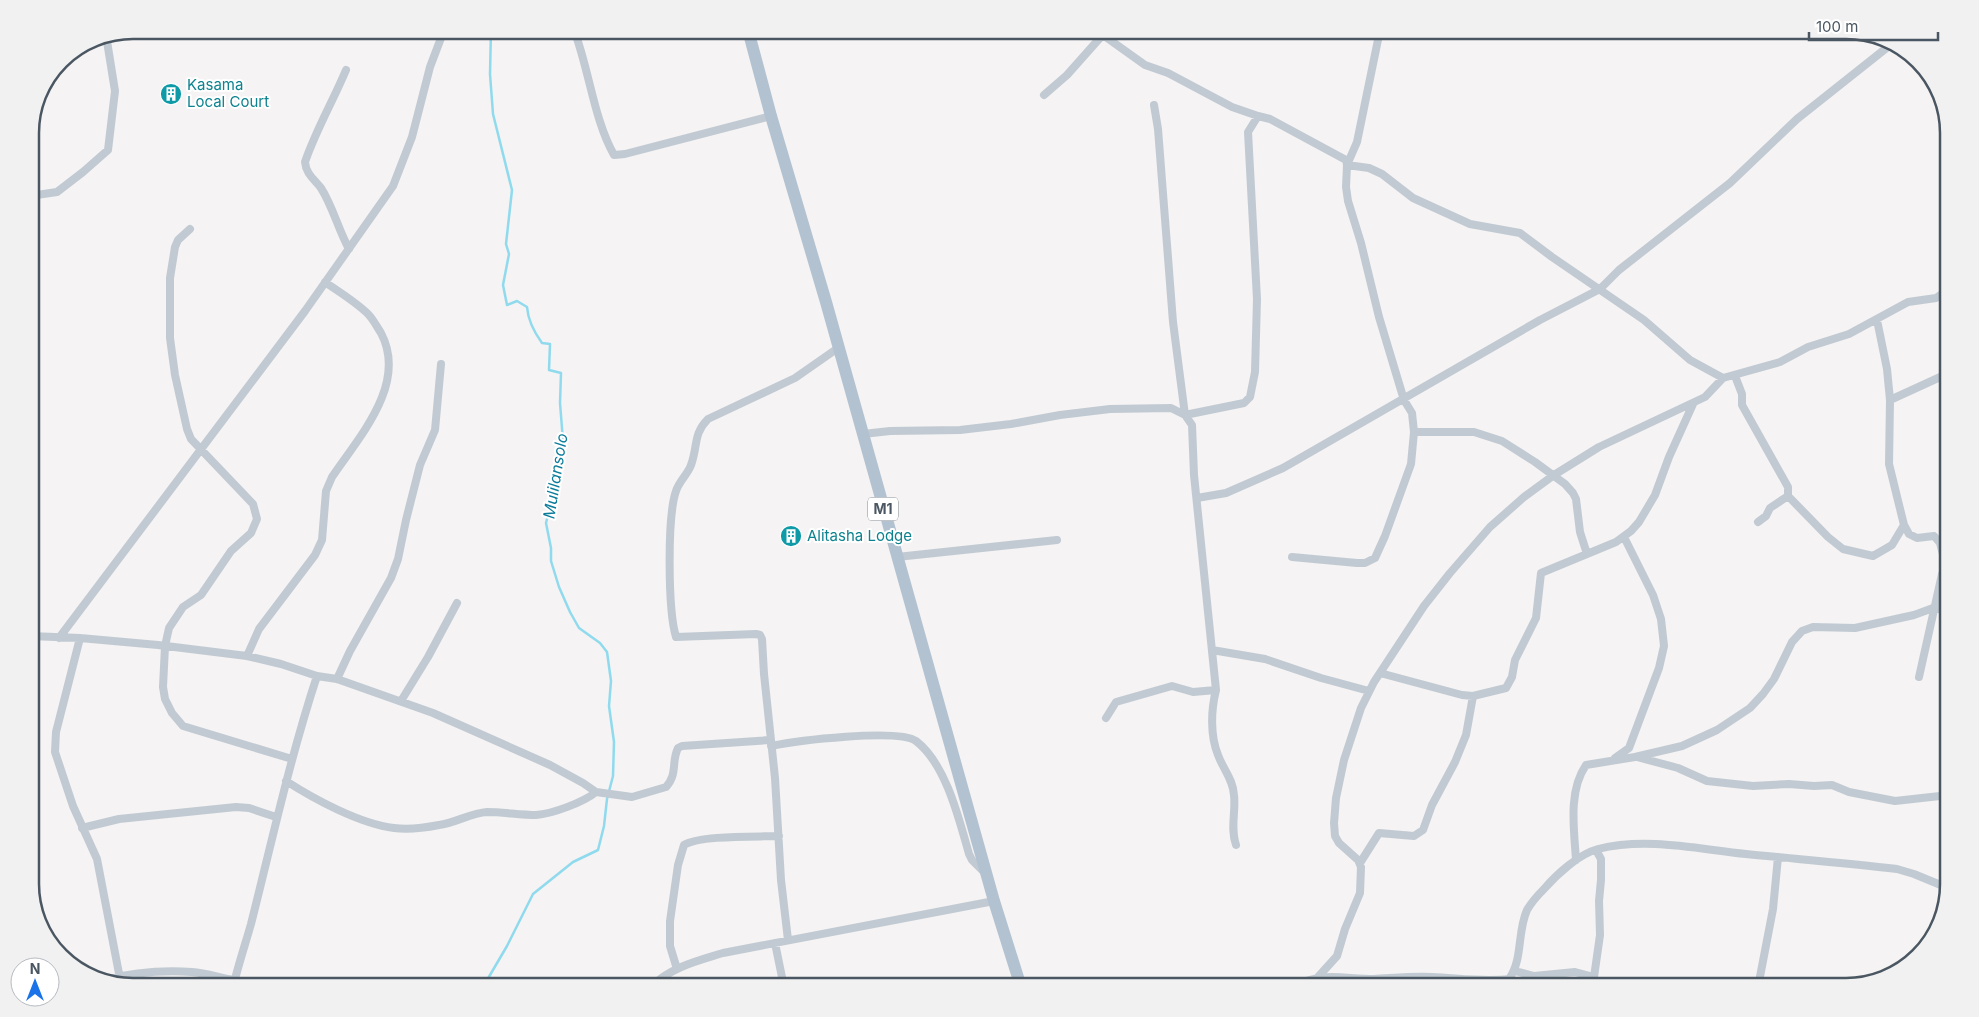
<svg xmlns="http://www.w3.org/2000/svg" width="1979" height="1017" font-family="Inter,sans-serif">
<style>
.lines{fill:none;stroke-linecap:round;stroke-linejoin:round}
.stream{stroke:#90daee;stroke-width:2.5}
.street{stroke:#c1cad2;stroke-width:8}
.primary{stroke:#b3c2d1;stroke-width:12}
.labels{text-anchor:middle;stroke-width:4;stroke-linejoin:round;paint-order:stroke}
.shield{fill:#fff;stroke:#808990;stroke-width:1}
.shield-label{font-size:14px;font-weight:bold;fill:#4a5661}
.culture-label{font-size:15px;fill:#0d838f;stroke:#fff;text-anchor:start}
.water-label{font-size:16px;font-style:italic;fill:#0c7c9b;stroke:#fff}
.rim{fill:none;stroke:#4a5661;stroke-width:2.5}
</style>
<rect width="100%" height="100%" fill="#f5f3f3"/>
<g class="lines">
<path class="stream" d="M483,987l24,-41 26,-52 40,-32 25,-12 6,-24 3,-27 6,-23 1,-34 -5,-36 2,-25 -4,-29 -7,-9 -21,-15 -9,-16 -11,-25 -8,-26v-13l-5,-25 6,-24 5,-44 6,-14 -3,-38 1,-30 -12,-3 1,-26 -8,-1c-8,-11 -14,-23 -15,-36l-10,-6 -10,4 -4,-20 6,-31 -3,-10 6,-54 -19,-76 -3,-40 1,-44"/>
<path class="street" d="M574,30c15,39 20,90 40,125l11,-1 146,-38
M1096,30l49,35 23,8 64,34 26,9
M346,70c-13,31 -30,60 -41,92 1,12 9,17 16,26 12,19 17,41 28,61
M1044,95l23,-20 40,-45
M1154,105l4,24 15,193 12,93 7,10 2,50 22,215c-5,20 -6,45 2,65 5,14 15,24 16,40 2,17 -4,33 2,50
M30,196l27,-4 26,-20 25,-22 7,-59 -9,-56
M190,229l-12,11 -3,7 -5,31v60l5,37 12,54 4,10 62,65 4,15 -6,14 -20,18 -30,44 -18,12 -14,21 -4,18 -2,41 2,12 7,14 11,13 109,33
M1877,320l10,49 3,31 -1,64 15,61 5,9 8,4 17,-2 6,7h9
M1735,376l7,18v11l46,82v9l-18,12 -4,8 -8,6
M1890,400l59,-27
M1414,432h60l28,9 33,21 30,22 8,9 3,6 4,33 7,22
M863,434l27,-3 70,-1 51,-6 49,-9 50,-6 61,-1 14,7 59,-12 6,-6 5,-25 2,-73 -9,-167 10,-16 12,3 76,41 1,5 22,3 13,6 31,24 57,26 50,9 32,24 92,63 46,40 33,18
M1788,496l40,41 15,12 30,7 19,-11 12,-20
M1197,498l29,-5 57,-25 257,-148 60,-31 19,-19 111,-87 67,-64 97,-77
M897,557l160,-17
M1292,557l65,6h8l10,-5 10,-22 26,-72 3,-32 -2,-19 -8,-13 -25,-83 -18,-74 -13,-42 -2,-14 1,-22 10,-23 23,-112
M30,636l50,2 78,7 89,11 34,8 36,12 20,3 96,34 117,52 33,18 13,9 36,5 34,-10c12,-13 5,-25 12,-39l4,-2 89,-6
M59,638l246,-327 88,-125 19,-49 18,-70 14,-37
M80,638l-24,94 -1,20 18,54 24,53 24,125
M1212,650l53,9 56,19 48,13
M247,656l12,-27 56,-74 7,-15 4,-49 6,-14c27,-40 76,-93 49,-144 -4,-6 -8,-14 -13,-19 -12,-12 -29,-22 -43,-32
M1380,673l82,22 11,1 33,-8 6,-11 3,-17 21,-42 5,-45 75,-31 15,-11 8,-9 16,-27 14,-38 24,-53
M1919,677l23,-103 4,-8 -6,-23
M337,679l13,-28 41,-73 7,-19 8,-39 14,-55 15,-35 6,-66
M401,701l27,-44 29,-54
M1106,718l10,-16 56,-16 21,6 23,-2
M771,746c24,-5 127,-18 145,-5 30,23 43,78 53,113l3,6 13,13
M1637,757l41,11 29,13 46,5 36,-2 25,2 18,-1 17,7 46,9 54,-6
M1615,758l14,-10 30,-80 5,-22 -3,-27 -8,-24 -29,-58
M286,781c28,18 74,43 108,47 15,2 30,0 45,-3 16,-2 32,-12 48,-13 16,0 33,3 49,3 16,-1 48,-13 60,-23
M82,828l37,-9 117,-12 13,1 27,9
M1576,860c-2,-31 -8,-69 10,-95l49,-8 47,-11 35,-16 33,-22 13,-14 11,-15 18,-37 10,-11 11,-4 42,1 59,-13 19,-7 16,3
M1360,863l19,-30 35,3 9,-6 9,-25 23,-43 11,-27 7,-39
M788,940l-7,-60 -6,-102 -11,-104 -2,-35 -2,-4 -4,-1 -80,3c-8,-26 -9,-120 0,-146 3,-10 12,-17 15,-26 7,-19 2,-31 17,-46l87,-41 43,-30
M775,943l9,44
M677,969l-7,-23v-25l8,-56 6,-20c16,-10 73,-8 95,-9
M1515,971l19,5 41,-4 19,5 6,-42 -1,-34 2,-21v-21l-5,-9
M1318,977l19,-21 8,-27 15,-36 1,-26 -3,-7 -19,-17 -4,-7 -1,-13 2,-25 8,-38 17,-52 13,-26 50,-76 26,-33 40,-46 34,-30 30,-22 45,-28 106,-50 18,-19 57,-16 28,-15 41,-13 59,-32 28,-4 13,-9
M103,980c28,-7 60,-10 89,-8 14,1 29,6 42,8
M233,987c5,-21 12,-42 18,-63 21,-83 39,-166 66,-248
M651,987c20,-20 46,-26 72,-34l271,-52
M1292,987c31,-16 50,-8 82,-8 20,-1 39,-3 58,-2 26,1 51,5 77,2 14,-19 8,-47 18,-69 4,-7 11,-15 17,-21 13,-15 35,-35 54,-40 49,-12 99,0 148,5 50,5 101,9 151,15l17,5 34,14
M1758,987l15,-78 5,-52"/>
<path class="primary" d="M748,30l23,86 55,186 168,599 27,86"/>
</g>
<defs>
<g id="building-disc" transform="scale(1.125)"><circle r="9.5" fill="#0f9aa8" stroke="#fff"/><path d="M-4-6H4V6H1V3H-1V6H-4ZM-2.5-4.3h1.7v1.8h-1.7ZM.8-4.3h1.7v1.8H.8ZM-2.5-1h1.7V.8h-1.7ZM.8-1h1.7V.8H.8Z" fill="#fff"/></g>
</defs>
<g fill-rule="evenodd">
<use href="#building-disc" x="171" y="94"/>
<use href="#building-disc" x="791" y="536"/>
</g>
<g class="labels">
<rect class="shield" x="868" y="497.5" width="30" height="23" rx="4"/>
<g class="shield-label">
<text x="883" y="514">M1</text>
</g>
<g class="culture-label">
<text x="187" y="90">Kasama<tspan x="187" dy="17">Local Court</tspan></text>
<text x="807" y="541">Alitasha Lodge</text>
</g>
<g class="water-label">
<text transform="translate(555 476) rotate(-81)" y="6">Mulilansolo</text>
</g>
</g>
<path d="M0 0H1979V1017H0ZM133 39H1846A94 94 0 0 1 1940 133V884A94 94 0 0 1 1846 978H133A94 94 0 0 1 39 884V133A94 94 0 0 1 133 39Z" fill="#f1f1f2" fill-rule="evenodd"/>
<path class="rim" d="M133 39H1846A94 94 0 0 1 1940 133V884A94 94 0 0 1 1846 978H133A94 94 0 0 1 39 884V133A94 94 0 0 1 133 39Z"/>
<g transform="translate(35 982)"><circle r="24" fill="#ffffff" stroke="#b7bbc0"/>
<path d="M0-4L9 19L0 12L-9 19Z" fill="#1a73e8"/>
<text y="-8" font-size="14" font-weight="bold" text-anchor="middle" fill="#4a5661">N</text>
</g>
<path d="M1809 32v8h129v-8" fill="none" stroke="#4a5661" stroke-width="2.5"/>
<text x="1816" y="32" font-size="15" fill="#4a5661" stroke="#ffffff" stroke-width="4" paint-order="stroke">100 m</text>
</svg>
